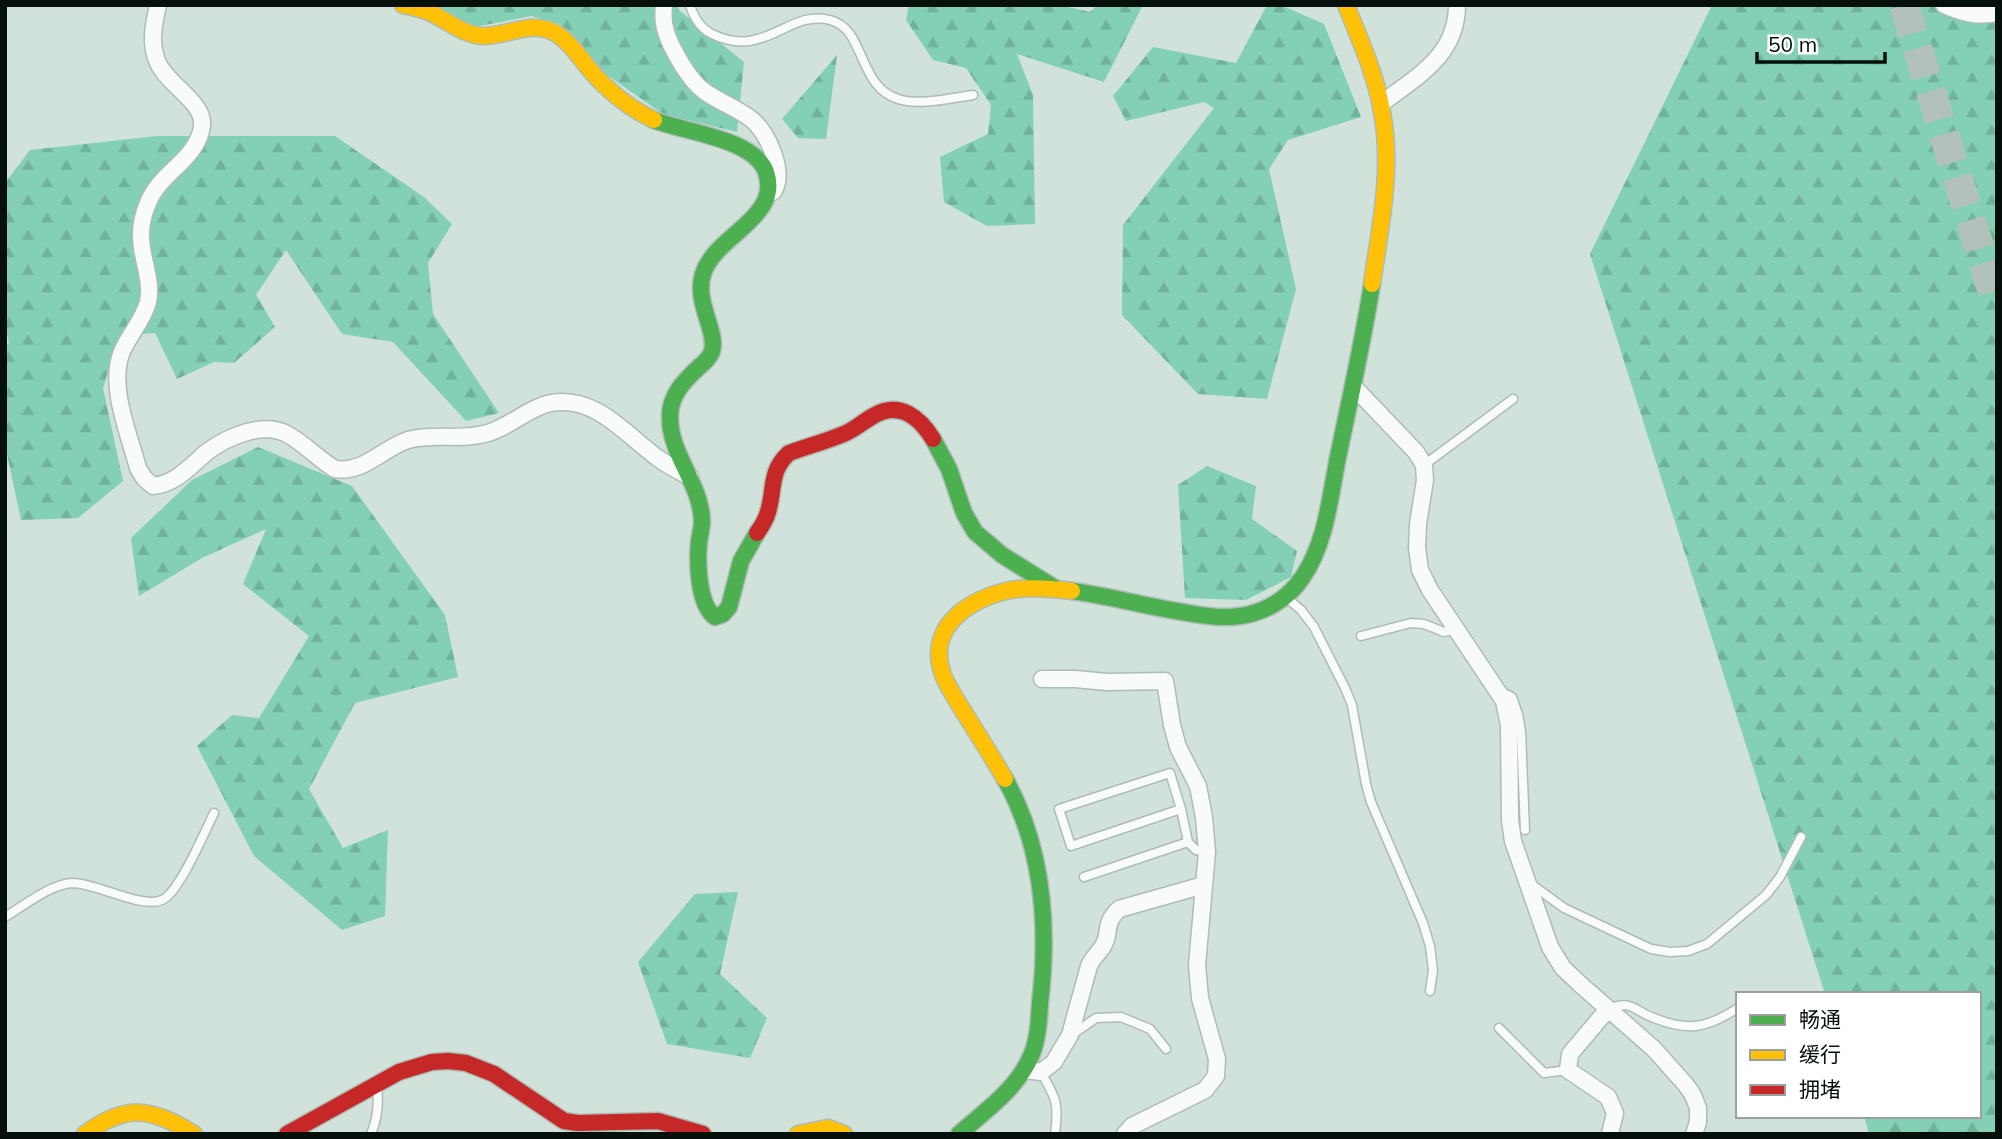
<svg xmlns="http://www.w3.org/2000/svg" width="2002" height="1139" font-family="Mulish,'Noto Sans SC',sans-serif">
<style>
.forest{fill:url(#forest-firs)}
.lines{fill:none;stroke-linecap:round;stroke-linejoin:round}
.highway-tunnel{stroke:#b2c2bb;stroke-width:30;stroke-dasharray:30 15;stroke-linecap:butt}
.lane-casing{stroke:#aebcb6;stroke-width:11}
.street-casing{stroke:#aebcb6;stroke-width:19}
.fast-casing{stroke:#aebcb6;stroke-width:19}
.slow-casing{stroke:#aebcb6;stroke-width:19}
.jam-casing{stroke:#aebcb6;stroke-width:19}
.lane{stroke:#f8fbf9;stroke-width:8}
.street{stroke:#f8fbf9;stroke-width:16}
.fast{stroke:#4caf50;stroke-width:16}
.slow{stroke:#ffc107;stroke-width:16}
.jam{stroke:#c62828;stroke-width:16}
</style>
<defs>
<pattern id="forest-firs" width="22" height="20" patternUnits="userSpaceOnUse" patternTransform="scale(1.75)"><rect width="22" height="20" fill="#83d0b6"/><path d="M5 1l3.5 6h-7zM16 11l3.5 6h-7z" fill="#70b29b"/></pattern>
</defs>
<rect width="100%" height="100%" fill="#d0e2da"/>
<path class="forest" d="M432,5h245l3,6 64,51 -7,70 -74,-18 -56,-39 -47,-51 -29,-8 -56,11z
M909,5h151l30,7 7,-7h46l-39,77 -87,-28 16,41 2,129 -48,2 -43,-24 -4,-45 48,-23 3,-29 -25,-37 -33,-8 -27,-40z
M1267,5h14l43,19 37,93 -73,23 -19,29 27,120 -29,110 -69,-5 -76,-79 1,-90 91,-117 -10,-6 -78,19 -13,-25 40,-49 83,16z
M1712,5h285v1129h-128l-5,-18h115v-122h-154l-235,-740z
M837,55l-11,84 -28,-1 -16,-19z
M157,136h178l89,61 28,27 -24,39 5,51 66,99 -33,8 -73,-79 -51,-8 -56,-84 -30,45 19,32 -41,36 -20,-1 -37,17 -22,-46 -36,3 -16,52 20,93 -45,37 -57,2 -16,-75v-96l4,-7 -4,-15v-144l25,-33z
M258,447l94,39 93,129 13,62 -103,26 -46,86 34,59 45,-18 -3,86 -43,14 -88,-74 -57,-110 35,-31 27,3 50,-82 -66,-52 23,-55 -64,29 -63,38 -8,-58 61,-58z
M1207,466l49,20 -4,33 45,32 -6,26 -45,23 -61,-2 -7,-113z
M738,892l-18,82 47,44 -17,40 -83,-14 -29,-82 57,-68z"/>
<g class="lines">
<path class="highway-tunnel" d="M1904,5l93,300"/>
<g class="lane-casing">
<path id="lane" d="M690,5c4,13 10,23 22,29 53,26 76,-25 118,-14 36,9 27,66 68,79 22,7 52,-1 75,-4
M1424,465l89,-66
M1288,599l13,11 13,17 31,61 7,17 14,79 5,18 52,121 7,23 3,24 -3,21
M1361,636l50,-13 13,1 20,8 13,-3
M1500,691l12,6 6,17 3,18 4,98
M1181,809l-110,37 -12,-37 111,-36 11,36 7,33 8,8 11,2
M1084,877l104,-35
M1531,884l33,24 87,41 19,3 18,-1 19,-7 59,-49 14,-18 21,-40
M5,917c18,-11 46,-33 67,-34 25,0 69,26 90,17 17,-7 43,-69 52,-87
M1608,1009c24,-10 26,2 46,9 35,14 53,10 84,-10
M1499,1028l45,45 24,-3
M1073,1034l23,-16 25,-1 29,12 16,20
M1041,1072c15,26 18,31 14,62
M371,1134c7,-16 8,-31 6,-48"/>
</g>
<g class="street-casing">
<path id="street" d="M158,5c-4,18 -8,35 -2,53 8,26 49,43 46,68 -4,33 -43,47 -54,77 -4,9 -7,21 -7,31 -1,22 12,46 7,68 -5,19 -20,34 -27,52 -12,35 8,79 17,114l6,10 9,8c23,-2 37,-20 54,-34 20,-15 56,-31 80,-18 18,10 31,25 48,35 28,5 48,-21 73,-29 26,-7 54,1 80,-7 21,-6 42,-26 63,-30 47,-8 77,35 111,58 9,6 19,11 28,16
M664,5c-1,9 -1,18 2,27 6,18 23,48 38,59 15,11 33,17 47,28 17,13 35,54 22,73
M1944,5c18,8 34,12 53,8
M1381,104c36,-28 76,-48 76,-99
M1354,387l62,65 8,13 1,15 -7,44 -1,24 3,22 10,20 74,111 5,24 1,95 3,21 37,106 13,21 18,17 73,64 32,36 7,10 5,13v14l-4,12
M1042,679h33l32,3 58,-1 7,44 6,22 20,39 6,31 3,35 -10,113 3,33 17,61 -1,17 -11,14 -73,36 -7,8
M1608,1009l-38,45 -2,16 40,27 7,16 -5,21
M1024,1070l17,2 13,-10 16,-27 19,-69c3,-8 10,-13 14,-20 9,-15 -1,-20 16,-37l85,-24"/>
</g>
<g class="fast-casing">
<path id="fast" d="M654,120c29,12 100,18 112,52 16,46 -51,63 -63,102 -9,28 15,58 9,77 -2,7 -8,12 -13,16 -15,14 -29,28 -29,49 -1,38 31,67 32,105 0,7 -2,14 -3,21 -2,20 -1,63 16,75l8,-3 6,-7 12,-46 16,-28
M933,439l16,30 15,44 11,19 27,23 53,33
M1072,591c37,5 73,15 110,21 18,3 39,7 58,4 24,-3 48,-17 62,-38 24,-34 28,-81 36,-121 12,-58 25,-115 34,-173
M959,1134c26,-23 58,-45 72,-78 7,-16 8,-35 9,-53 9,-76 3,-156 -35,-224"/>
</g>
<g class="slow-casing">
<path id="slow" d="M403,5c9,2 18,4 26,7 18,8 34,23 54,24 26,0 49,-17 74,-2 14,9 23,24 33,36 18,21 39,38 64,50
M1346,5c14,35 30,70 36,107 11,57 -2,116 -10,172
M1005,779c-15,-26 -32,-52 -48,-78 -5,-9 -12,-19 -15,-29 -16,-49 35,-78 76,-83 18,-2 37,0 54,2
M85,1134c42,-31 66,-26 109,0
M798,1134l30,-6 16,6"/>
</g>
<g class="jam-casing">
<path id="jam" d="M757,533c5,-7 9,-14 11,-21 7,-23 1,-41 21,-59 19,-7 39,-12 57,-20 11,-5 19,-13 29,-18 25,-14 45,3 58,24
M287,1134l112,-62 33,-10 16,-1 18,2 28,11 70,47 14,2 80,-2 45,13"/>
</g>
<use href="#lane" class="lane"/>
<use href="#street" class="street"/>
<use href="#fast" class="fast"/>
<use href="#slow" class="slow"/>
<use href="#jam" class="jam"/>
</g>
<rect width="2002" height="1139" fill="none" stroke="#05100b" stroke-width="14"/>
<rect x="1736" y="992" width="245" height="126" fill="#ffffff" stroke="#9b9f9d" stroke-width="2"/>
<rect x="1750" y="1015" width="35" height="10" fill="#4caf50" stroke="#9b9f9d" stroke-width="2"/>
<text x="1799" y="1027" font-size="21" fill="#05100b">畅通</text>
<rect x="1750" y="1050" width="35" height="10" fill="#ffc107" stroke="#9b9f9d" stroke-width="2"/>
<text x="1799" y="1062" font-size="21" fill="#05100b">缓行</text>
<rect x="1750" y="1085" width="35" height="10" fill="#c62828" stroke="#9b9f9d" stroke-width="2"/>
<text x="1799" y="1097" font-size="21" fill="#05100b">拥堵</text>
<path d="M1757 52v10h128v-10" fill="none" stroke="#05100b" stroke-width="3.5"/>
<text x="1768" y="52" font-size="21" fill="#05100b" stroke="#ffffff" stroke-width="5" paint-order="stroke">50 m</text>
</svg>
